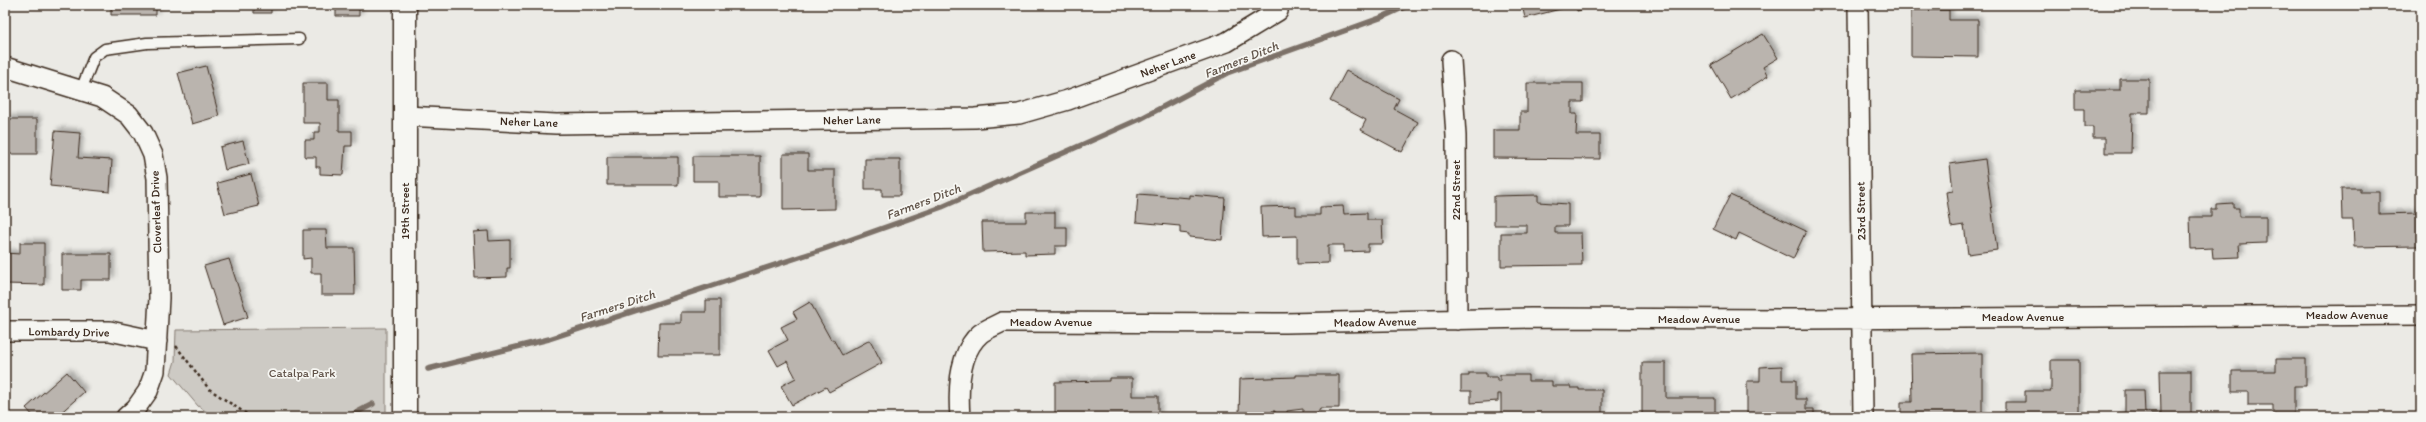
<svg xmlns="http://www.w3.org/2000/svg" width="2426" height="422" font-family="Itim,sans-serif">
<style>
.green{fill:#cdcac4;stroke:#847a71}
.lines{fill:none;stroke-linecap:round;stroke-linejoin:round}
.stream{stroke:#7c7167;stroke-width:5.5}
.building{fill:#bab4ae;stroke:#3b2a1e;filter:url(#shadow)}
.lane-casing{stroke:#3b2a1e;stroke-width:13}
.street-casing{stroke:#3b2a1e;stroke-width:22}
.secondary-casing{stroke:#3b2a1e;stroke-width:25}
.path{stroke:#3b2a1e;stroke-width:2.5;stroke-dasharray:3 3;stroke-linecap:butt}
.lane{stroke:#f6f6f2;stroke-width:10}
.street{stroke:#f6f6f2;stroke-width:19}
.secondary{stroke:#f6f6f2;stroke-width:22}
.labels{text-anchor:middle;stroke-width:3.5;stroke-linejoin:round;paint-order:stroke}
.street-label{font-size:12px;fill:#3b2a1e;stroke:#f6f6f2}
.park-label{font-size:12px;fill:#605248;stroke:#f6f6f2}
.water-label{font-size:13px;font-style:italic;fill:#615449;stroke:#f6f6f2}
</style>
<defs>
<filter id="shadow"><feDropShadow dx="3.5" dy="-3.5" stdDeviation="2" flood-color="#0004"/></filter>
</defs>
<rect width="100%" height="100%" fill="#ebeae5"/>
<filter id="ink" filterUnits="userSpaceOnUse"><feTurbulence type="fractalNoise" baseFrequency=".025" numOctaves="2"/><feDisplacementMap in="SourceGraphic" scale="8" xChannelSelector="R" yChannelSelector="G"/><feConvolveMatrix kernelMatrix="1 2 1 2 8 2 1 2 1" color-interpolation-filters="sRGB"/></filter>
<g filter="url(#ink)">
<path class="green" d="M386,328v89h-172l-16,-11 -27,-32 4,-13 1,-31z"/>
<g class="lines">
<path class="stream" d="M428,369l121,-30 278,-91 115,-41 198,-88 87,-46 153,-55 29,-13
M348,417l25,-13"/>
</g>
<path class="building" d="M111,5h45v10h-45z
M254,5h17v8h-17z
M336,5h23v11h-23z
M1522,5h78l-23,6 -1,-6 -51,13z
M1911,10h38v10h29v37l-67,-1z
M1763,34l15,24 -15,9 5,9 -37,23 -20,-34z
M206,66l13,50 -27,8 -14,-51z
M1346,71l53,28 -5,10 24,13 -16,30 -41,-22 5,-10 -36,-19z
M2120,79h29v34h-17l-1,40h-26v-15h-12v-11h-9v-18h-9v-19h45z
M303,83h25v17h11v31h13v15h-7l-2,29 -23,-1v-7h-4v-10h-11v-17h9v-8h6v-9h-17z
M1527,83h56v19h-11v12h5l-1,21h24v24l-107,-1v-28h27v-18h7z
M5,119h32v35h-32z
M55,131l25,2 -2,25 34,2 -2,32 -60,-6z
M243,141l6,23 -24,6 -5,-23z
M783,154h25v16h27v39l-52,1z
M693,156h67v41h-41v-16h-26z
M607,157h71v28h-71z
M865,159h35v37h-18v-7h-17z
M1985,159l12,91 -29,4 -4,-29 -13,2 -5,-35 7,-1 -3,-27z
M251,174l8,32 -34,8 -8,-31z
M2341,188h19v4h19v22l40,-1v33l-65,1 -1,-27h-11z
M1138,194l52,4v-3l35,3 -3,42 -33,-3v-3l-9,-1v-7l-44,-4z
M1538,195v7l30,2v22h-13v7h26l1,32 -81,1v-33h26v-8h-33v-29z
M1730,195l76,36 -13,28 -54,-26 -3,7 -23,-11z
M2233,203v5h6v9h27v26l-27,1 1,13 -27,1 -1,-10 -21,1 -1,-32h21v-8h5v-5z
M1296,206v9h24v-8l23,-1 1,8 23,-1v7h15l1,24h-15v7l-24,1v-7h-16v18l-31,1v-28l-35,1 -1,-30z
M1026,212h29v15h12v19h-12v8l-30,1v-4l-42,1 -1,-30h44z
M303,230h23l1,18h27l1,47h-34v-22h-10v-15l-8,1z
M488,231l1,10 21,-1v28h-3v9l-32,1 -2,-46z
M20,243h24v42l-39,-1v-31l15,1z
M62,254h49v26h-30v10h-19z
M229,259l19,58 -25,8 -19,-59z
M706,300h14v55h-62l1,-32h22v-11h25z
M810,302l21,38 2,-1 9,16 28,-15 12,23 -53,29 -3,-5 -34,18 -11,-19 15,-8 -9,-17 -9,5 -9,-16 19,-10 -7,-13 16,-8 -4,-7z
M1982,353v64h-81v-15h11l-1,-48z
M2276,359h30v27h-12v29h-21v-10h-25v-13h-16v-21h44z
M2051,360h28v57h-74v-15h20v-11h26z
M1642,363h24v35h49v19h-73z
M1782,366v14h14v19h10v10h8v8h-67v-36h13v-14z
M2160,371h31v46h-72v-4h6v-23h19l1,23h16z
M67,372l17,20 -28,25h-22l-8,-9z
M1469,373h17v4h11v4h3v-6h28v6h24v5h19v2h8v2h23v27l-101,-1v-22h-3v7l-27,2v-12h-10v-15h8z
M1296,375h43v33h-19l-5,9h-7l-5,-5v-3l-16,2v5h-12v-5h-3v6l-33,-2 1,-36 56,-2z
M1109,378h23v18h26v21h-103v-35l54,-1z"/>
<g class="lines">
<g class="lane-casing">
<path id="lane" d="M81,90l13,-33 11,-8 42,-6 152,-4"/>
</g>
<g class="street-casing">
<path id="street" d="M1858,5l5,412
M1451,60l5,76 1,184
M5,67l97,30 27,18 14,18 10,22 4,23 2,120 -4,73 -7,20 -12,17 -10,9
M406,116l150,8 419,-6 44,-4 49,-14 159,-58 51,-31
M5,331h105l47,10
M960,417c-2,-26 -2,-64 20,-83 6,-5 15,-8 22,-12l283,1 246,-5 271,1 619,-4"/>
</g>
<g class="secondary-casing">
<path id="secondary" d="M405,417v-412"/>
</g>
<path class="path" d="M176,346l33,43 42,28"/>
<use href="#lane" class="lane"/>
<use href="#street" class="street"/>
<use href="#secondary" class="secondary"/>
</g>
</g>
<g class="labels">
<g class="street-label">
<text transform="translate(1168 64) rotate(-20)" y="4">Neher Lane</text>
<text transform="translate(852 120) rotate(-1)" y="4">Neher Lane</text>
<text transform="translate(529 122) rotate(2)" y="4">Neher Lane</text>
<text transform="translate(1456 190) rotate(-90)" y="4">22nd Street</text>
<text transform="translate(405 211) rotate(-90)" y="4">19th Street</text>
<text transform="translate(1861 211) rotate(-91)" y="4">23rd Street</text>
<text transform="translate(156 212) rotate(-92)" y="4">Cloverleaf Drive</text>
<text x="2347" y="319">Meadow Avenue</text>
<text x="2023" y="321">Meadow Avenue</text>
<text x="1699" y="323">Meadow Avenue</text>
<text x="1051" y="326">Meadow Avenue</text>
<text transform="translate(1375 322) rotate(-1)" y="4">Meadow Avenue</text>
<text transform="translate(69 332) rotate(1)" y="4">Lombardy Drive</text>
</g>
<g class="park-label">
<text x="302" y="377">Catalpa Park</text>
</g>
<g class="water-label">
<text transform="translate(1241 59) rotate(-22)" y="5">Farmers Ditch</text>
<text transform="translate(923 201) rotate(-21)" y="5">Farmers Ditch</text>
<text transform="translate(617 305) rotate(-18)" y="5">Farmers Ditch</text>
</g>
</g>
<rect width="2426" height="422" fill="none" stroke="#f6f6f2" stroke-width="20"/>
<rect x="10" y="10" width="2406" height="402" fill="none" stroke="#3b2a1e" stroke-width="1.5" filter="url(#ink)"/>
</svg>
